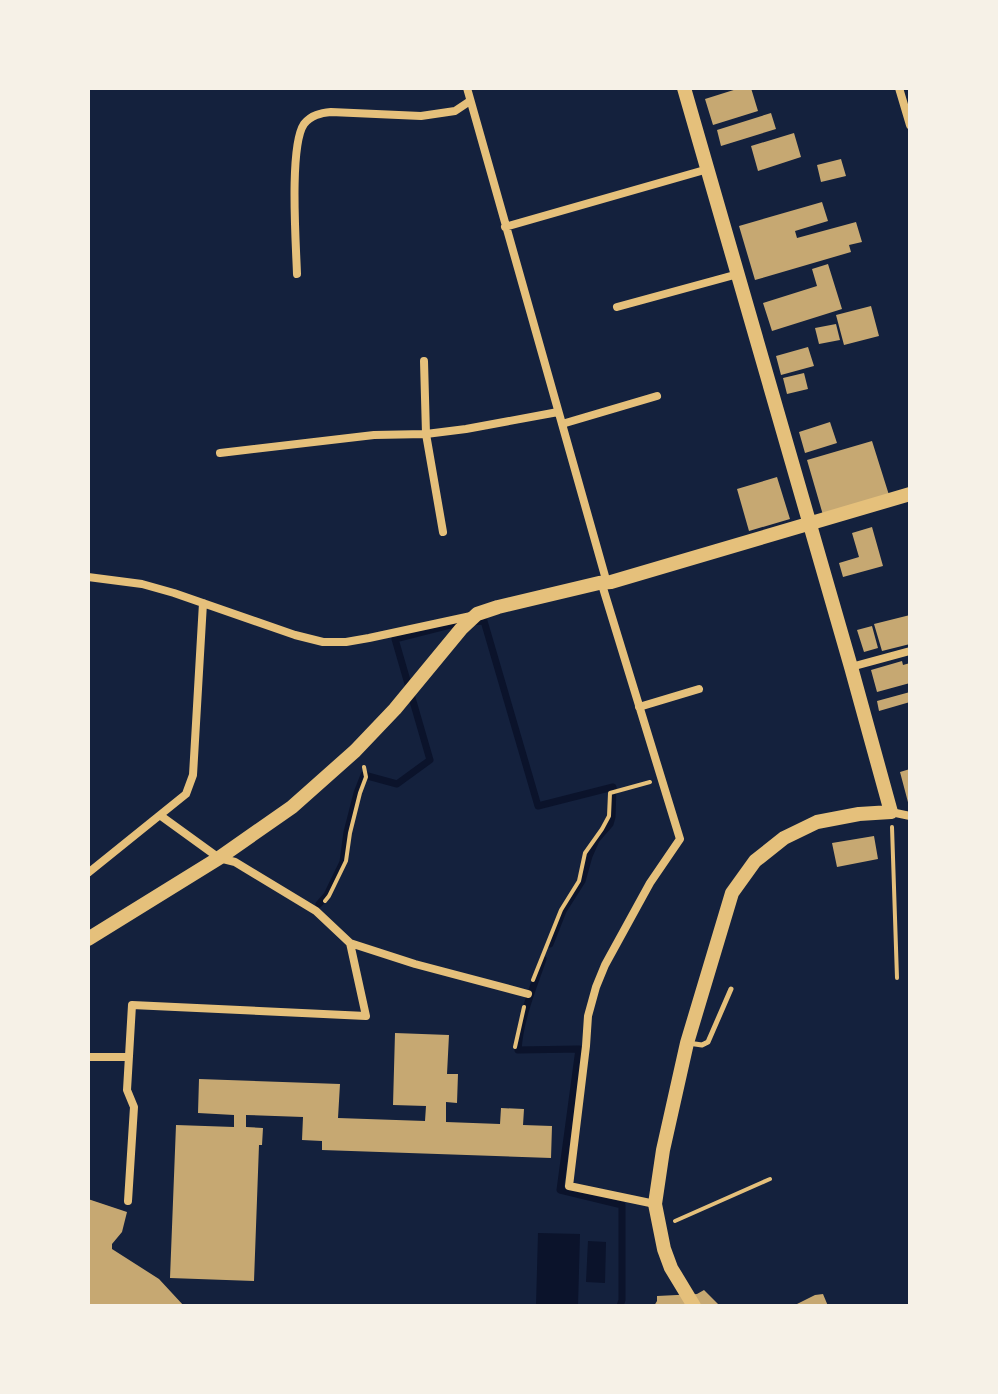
<svg xmlns="http://www.w3.org/2000/svg" width="998" height="1394" font-family="Helvetica,sans-serif">
<style>
.water{fill:#0b132b}
.lines{fill:none;stroke-linecap:round;stroke-linejoin:round}
.stream{stroke:#0b132b;stroke-width:7}
.building{fill:#c6a872}
.path{stroke:#e5c07b;stroke-width:4}
.service{stroke:#e5c07b;stroke-width:5}
.minor{stroke:#e5c07b;stroke-width:8}
.secondary{stroke:#e5c07b;stroke-width:14}
</style>
<rect width="100%" height="100%" fill="#14213d"/>
<path class="water" d="M538,1233l42,1 -2,72h-42z
M588,1241l18,1 -1,41 -19,-1z"/>
<g class="lines">
<path class="stream" d="M319,904l8,-9 16,-33 4,-30 10,-39 7,-18 33,9 33,-24 -35,-121 63,-16 26,-2 54,185 75,-19 -1,30 -2,7 -14,16 -7,16 -7,25 -19,30 -13,33
M543,959c-10,29 -23,60 -25,91l61,-1 -19,141 62,15v95l-2,6"/>
</g>
<path class="building" d="M740,88h11l7,23 -45,14 -8,-26z
M771,113l5,16 -55,17 -4,-16z
M794,133l7,24 -43,14 -7,-25z
M841,159l5,17 -25,6 -4,-17z
M822,202l6,19 -33,10 2,7 59,-16 6,20 -13,3 2,7 -96,28 -16,-54z
M828,264l14,45 -70,22 -9,-28 54,-17 -5,-17z
M871,306l8,30 -35,9 -8,-30z
M836,324l4,16 -21,4 -4,-16z
M808,347l6,19 -33,9 -5,-19z
M804,373l4,16 -21,5 -4,-16z
M830,422l7,21 -32,10 -6,-21z
M872,441l17,54 -66,20 -16,-55z
M777,477l13,42 -41,12 -12,-42z
M872,527l11,39 -40,11 -4,-14 20,-6 -7,-24z
M910,615v29l-28,7 -8,-27z
M872,626l6,22 -14,4 -7,-22z
M902,661l1,4 7,-2v20l-33,9 -6,-22z
M910,692v10l-31,9 -2,-10z
M910,769v37h-1l-9,-34z
M874,836l4,23 -41,8 -5,-24z
M395,1033l54,2 -2,39h11l-1,29 -11,-1v20l54,2 1,-16 23,1 -1,16 29,1 -1,32 -229,-8v-9l-20,-1 1,-23 -57,-2v12l17,1 -1,17h-3l-5,136 -84,-3 6,-153 58,2v-12l-36,-2 1,-34 141,5 -2,34 87,3 1,-15 -33,-1z
M88,1199l39,13 -5,20 -10,12v5l47,30 25,27h-96z
M704,1290l16,16h-66l3,-5v-5l40,-2z
M823,1294l5,12h-35l22,-11z"/>
<g class="lines">
<path class="path" d="M892,827l5,151
M325,901l4,-5 17,-35 4,-28 10,-40 6,-16 -2,-10
M533,980l28,-70 18,-29 6,-28 17,-24 7,-13 1,-23 40,-11
M515,1047l9,-40
M675,1221l95,-42"/>
<path class="service" d="M688,1043l14,2 6,-3 23,-53"/>
<path class="minor" d="M467,88l138,488 -2,12 77,251 -30,44 -45,82 -9,22 -8,29 -2,30 -17,140 86,18
M899,88l11,37
M505,227l203,-58
M297,274c-1,-30 -8,-128 7,-150 7,-9 17,-11 27,-12l90,4 34,-5 15,-10
M617,307l121,-33
M424,361l2,73 17,98
M562,424l95,-28
M220,453l154,-18 52,-1 40,-5 92,-17
M88,577l54,7 32,9 121,42 28,7h23l23,-4 102,-22
M851,667l59,-16
M639,707l60,-18
M891,812l19,4
M88,873l98,-79 7,-19 10,-172
M350,943l65,21 113,30
M88,1057h41
M128,1201l6,-94 -7,-17 5,-85 234,11 -16,-73 -34,-32 -81,-49 -16,-4 -58,-42"/>
<path class="secondary" d="M684,88l167,579 40,145 -32,2 -42,8 -33,16 -29,23 -23,32 -45,150 -24,107 -8,54 9,45 7,19 23,38
M88,939l131,-81 73,-51 63,-56 40,-42 66,-80 16,-15 21,-7 101,-24 12,-1 299,-88"/>
</g>
<rect width="998" height="1394" fill="none" stroke="#f6f1e7" stroke-width="180"/>
</svg>
